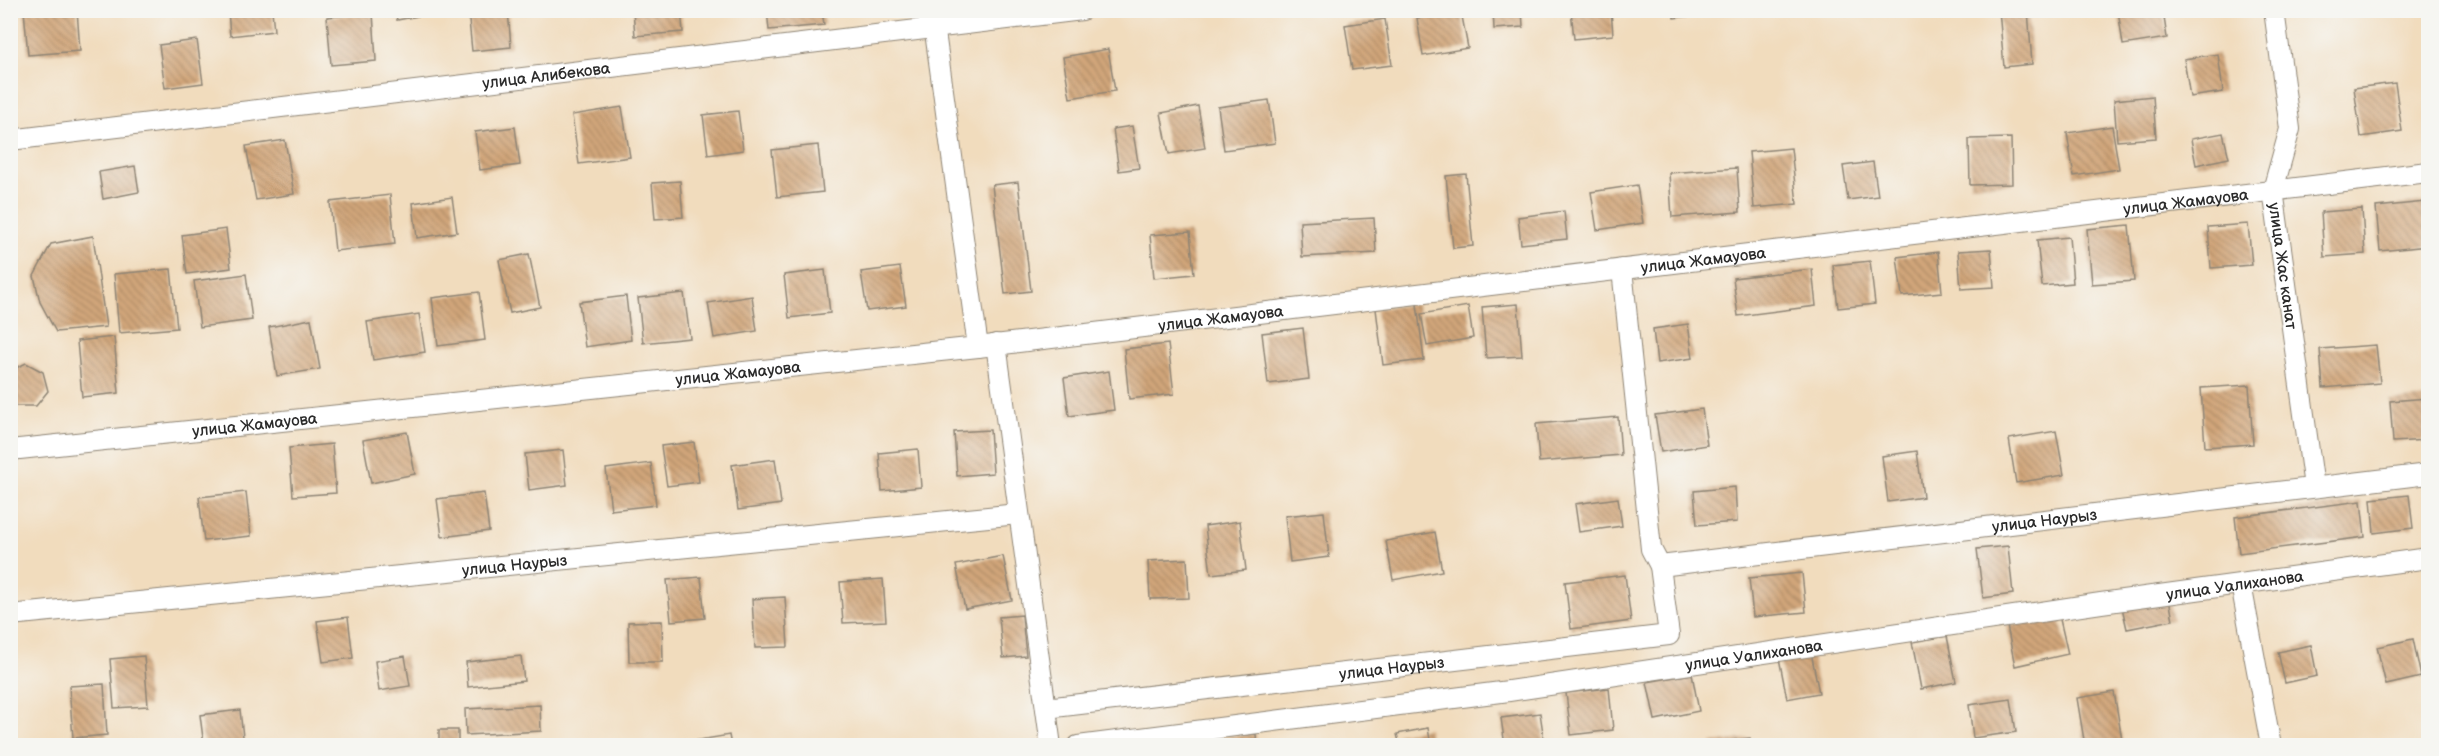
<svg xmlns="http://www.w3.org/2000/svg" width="2439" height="756" font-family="'Balsamiq Sans',sans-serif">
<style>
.building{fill:url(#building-back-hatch)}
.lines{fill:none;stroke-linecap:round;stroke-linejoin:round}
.street-casing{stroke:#8e8474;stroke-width:22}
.street{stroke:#fff;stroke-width:20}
.labels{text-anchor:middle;stroke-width:4.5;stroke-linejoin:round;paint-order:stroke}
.street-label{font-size:16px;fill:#2b2b2b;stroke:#f6f6f2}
</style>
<defs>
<pattern id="building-back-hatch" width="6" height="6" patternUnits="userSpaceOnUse" patternTransform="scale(1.5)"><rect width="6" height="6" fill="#d1a67a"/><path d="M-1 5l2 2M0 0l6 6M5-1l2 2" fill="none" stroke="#aa8764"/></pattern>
</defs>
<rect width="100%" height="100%" fill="#f6f6f2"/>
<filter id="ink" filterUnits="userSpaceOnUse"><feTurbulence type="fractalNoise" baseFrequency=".0167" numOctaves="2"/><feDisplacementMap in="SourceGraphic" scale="12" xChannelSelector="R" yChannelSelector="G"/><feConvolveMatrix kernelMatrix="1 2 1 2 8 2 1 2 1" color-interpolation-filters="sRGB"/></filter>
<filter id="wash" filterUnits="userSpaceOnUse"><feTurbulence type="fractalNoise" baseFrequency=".008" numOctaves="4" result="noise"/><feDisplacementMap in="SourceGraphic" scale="24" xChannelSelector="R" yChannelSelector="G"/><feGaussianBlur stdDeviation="1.35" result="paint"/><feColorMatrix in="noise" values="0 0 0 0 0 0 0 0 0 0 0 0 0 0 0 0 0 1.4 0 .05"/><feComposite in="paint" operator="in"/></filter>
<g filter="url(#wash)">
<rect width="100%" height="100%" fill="#f1dcbd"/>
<g id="blocks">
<path class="building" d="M24,10h53l3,41 -52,4z
M228,10h44l2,21 -44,5z
M395,10h43l1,2 -42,8z
M468,10h40l3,37 -39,4z
M633,10h48l2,22 -48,4z
M767,10h55l2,15 -55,5z
M1493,10h29l1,17 -29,2z
M1571,10h40l2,25 -39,4z
M1673,10h45v3l-44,5z
M1999,10h29l4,54 -28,3z
M2118,10h45l4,28 -44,7z
M1461,11l7,37 -45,8 -6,-38z
M373,13l3,48 -45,4 -4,-48z
M1385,19l7,46 -40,5 -7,-45z
M197,40l6,43 -38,5 -6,-43z
M1108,49l7,42 -45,7 -7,-41z
M2218,54l5,38 -33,5 -6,-38z
M2395,83l7,48 -41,6 -7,-49z
M2153,96l3,42 -39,3 -3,-41z
M1269,100l6,43 -51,7 -6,-43z
M1198,106l7,42 -36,6 -8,-41z
M622,107l8,50 -51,7 -7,-49z
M738,111l5,39 -35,5 -5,-40z
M1132,126l7,42 -20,3 -6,-42z
M2112,126l7,43 -45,7 -7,-43z
M515,127l5,38 -40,5 -5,-38z
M2223,133l6,25 -33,7 -5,-26z
M2011,138l1,46 -42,1 -1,-46z
M285,140l9,54 -38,6 -10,-54z
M818,145l5,47 -46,5 -5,-47z
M1791,148l6,56 -43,4 -5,-56z
M1873,162l5,34 -30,4 -5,-34z
M135,166l4,26 -36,7 -4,-27z
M1737,168l3,44 -68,5 -3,-44z
M1466,174l7,72 -20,2 -7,-72z
M680,181l3,36 -28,2 -3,-36z
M1018,182l13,109 -26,3 -13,-109z
M1637,185l6,38 -46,7 -6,-38z
M390,195l5,49 -60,7 -5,-49z
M452,197l5,35 -40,6 -4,-35z
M2425,202l3,44 -48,5 -4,-44z
M2362,209l3,45 -41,3 -3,-45z
M1564,211l3,28 -46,5 -3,-27z
M1374,218l2,35 -74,4 -2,-35z
M2248,224l4,41 -41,3 -3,-41z
M2129,225l5,56 -42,3 -5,-55z
M226,229l5,39 -44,6 -5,-39z
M1190,232l4,42 -40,4 -4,-43z
M93,236l13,91 -50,5 -16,-30 -6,-26 17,-32z
M2069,237l4,46 -31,3 -5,-46z
M1991,249l3,38 -33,2 -3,-38z
M1938,252l4,40 -40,4 -5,-39z
M529,254l11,53 -30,6 -11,-53z
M1870,261l5,43 -37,4 -5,-43z
M900,267l6,39 -39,5 -6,-39z
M171,269l6,59 -58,5 -5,-59z
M1812,269l4,37 -78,10 -5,-38z
M825,270l5,43 -41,5 -5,-43z
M246,274l6,46 -52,7 -6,-46z
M479,292l6,48 -47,6 -6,-48z
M684,293l6,45 -47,5 -5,-45z
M626,296l5,44 -46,7 -6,-45z
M752,296l5,35 -43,7 -6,-35z
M1417,304l7,56 -41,5 -7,-56z
M1518,304l4,52 -36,2 -4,-51z
M1468,306l5,32 -46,8 -6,-32z
M419,314l6,38 -52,8 -6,-38z
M311,319l9,50 -43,7 -8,-49z
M1688,324l5,34 -36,5 -4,-34z
M1303,328l6,51 -41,5 -6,-51z
M114,337l5,56 -37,4 -5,-56z
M1168,344l6,50 -45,5 -5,-50z
M2376,345l4,38 -57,5 -3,-39z
M26,363l17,9 5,19 -12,15h-20l-6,-7v-28z
M1109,371l5,39 -45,6 -5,-38z
M2249,385l4,59 -48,3 -4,-59z
M2428,398v42l-35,2 -3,-41z
M1702,409l5,36 -46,7 -6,-37z
M1618,417l3,38 -82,7 -3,-38z
M990,430l3,43 -36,3 -3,-44z
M2056,431l8,44 -48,8 -7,-44z
M407,432l8,42 -44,9 -8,-43z
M694,442l5,40 -32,4 -6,-40z
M332,444l4,49 -43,3 -4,-48z
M918,449l3,38 -39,4 -3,-38z
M563,450l4,35 -38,5 -4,-36z
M1917,451l6,46 -35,5 -6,-46z
M775,459l6,45 -43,6 -6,-45z
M651,463l5,42 -45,5 -5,-41z
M1735,487l2,35 -40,3 -3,-34z
M246,492l5,44 -47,5 -5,-44z
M484,493l5,38 -47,6 -5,-38z
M2409,495l4,33 -39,5 -3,-34z
M1618,498l4,28 -43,6 -4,-28z
M2361,501l4,36 -126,16 -4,-36z
M1324,512l5,45 -39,5 -5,-46z
M1240,521l6,49 -35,4 -6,-48z
M1435,532l7,39 -49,9 -7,-39z
M2008,546l5,48 -30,4 -6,-49z
M1003,556l9,44 -47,9 -9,-44z
M1187,559l2,39 -39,1 -2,-38z
M1802,573l4,39 -53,5 -4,-39z
M1625,575l6,46 -60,8 -6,-47z
M701,577l4,41 -34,3 -4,-41z
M883,579l3,42 -43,2 -3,-41z
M2168,594l5,26 -46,9 -6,-26z
M785,597l3,50 -33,1 -3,-49z
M1022,615l4,41 -23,2 -4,-41z
M2059,615l9,39 -53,12 -8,-40z
M348,617l5,41 -30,4 -6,-41z
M662,621l1,41h-34l-1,-40z
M1947,636l9,46 -35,7 -9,-47z
M2413,639l8,38 -35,8 -9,-38z
M2311,645l6,31 -32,7 -7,-31z
M1811,652l8,41 -32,6 -8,-41z
M144,656l4,50 -34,2 -4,-49z
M405,656l5,30 -31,5 -4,-30z
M521,656l3,25 -56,6 -2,-25z
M1692,674l7,37 -44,9 -8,-38z
M104,684l3,51 -34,3 -4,-52z
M1609,688l4,42 -42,5 -5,-42z
M2114,692l9,54h-38l-8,-48z
M2011,699l5,33 -43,6 -4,-33z
M540,705l1,26 -75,4 -1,-26z
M240,710l4,36h-40l-4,-31z
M1540,713l5,33h-40l-4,-28z
M1428,728l3,18h-31l-3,-12z
M439,730h19v16h-19z
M1256,734l1,12h-42v-8z
M729,735l2,11h-55l-1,-2z
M1750,738l1,8h-38l-1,-3z"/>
</g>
</g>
<g filter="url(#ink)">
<use href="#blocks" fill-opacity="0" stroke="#8e8474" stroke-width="1.5"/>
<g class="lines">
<g class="street-casing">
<g id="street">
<path d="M932,10l46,337"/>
<path id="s1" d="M2274,10l16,119 -17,61 41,297"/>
<path id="s2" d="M10,140l1072,-130"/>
<path id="s3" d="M1622,269l29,280 9,17 768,-92"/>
<path d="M996,344l55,402"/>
<path id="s4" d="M10,450l968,-103 1450,-175"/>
<path d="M2241,584l30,162"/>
<path id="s5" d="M10,615l1008,-101"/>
<path id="s6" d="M1046,708l623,-73 -9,-69"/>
<path id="s7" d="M1078,746l431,-55 592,-88 327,-45"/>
</g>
</g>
<use href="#street" class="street"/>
</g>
</g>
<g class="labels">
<g class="street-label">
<text dy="6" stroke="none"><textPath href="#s2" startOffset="540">улица Алибекова</textPath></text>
<text dy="6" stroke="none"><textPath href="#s4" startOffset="2190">улица Жамауова</textPath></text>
<text dy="6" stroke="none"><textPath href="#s4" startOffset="1704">улица Жамауова</textPath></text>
<text dy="6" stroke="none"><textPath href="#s1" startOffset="260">улица Жас канат</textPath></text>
<text dy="6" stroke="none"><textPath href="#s4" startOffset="1218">улица Жамауова</textPath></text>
<text dy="6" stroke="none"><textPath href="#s4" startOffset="732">улица Жамауова</textPath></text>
<text dy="6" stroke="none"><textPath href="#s4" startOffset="246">улица Жамауова</textPath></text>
<text dy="6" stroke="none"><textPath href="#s3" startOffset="688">улица Наурыз</textPath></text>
<text dy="6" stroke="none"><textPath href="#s5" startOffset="507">улица Наурыз</textPath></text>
<text dy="6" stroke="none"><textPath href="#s7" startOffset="1168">улица Уалиханова</textPath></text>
<text dy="6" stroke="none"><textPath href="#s7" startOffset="682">улица Уалиханова</textPath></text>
<text dy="6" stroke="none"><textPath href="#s6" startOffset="348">улица Наурыз</textPath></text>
</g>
</g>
<rect width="2439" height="756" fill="none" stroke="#f6f6f2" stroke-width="36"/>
</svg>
